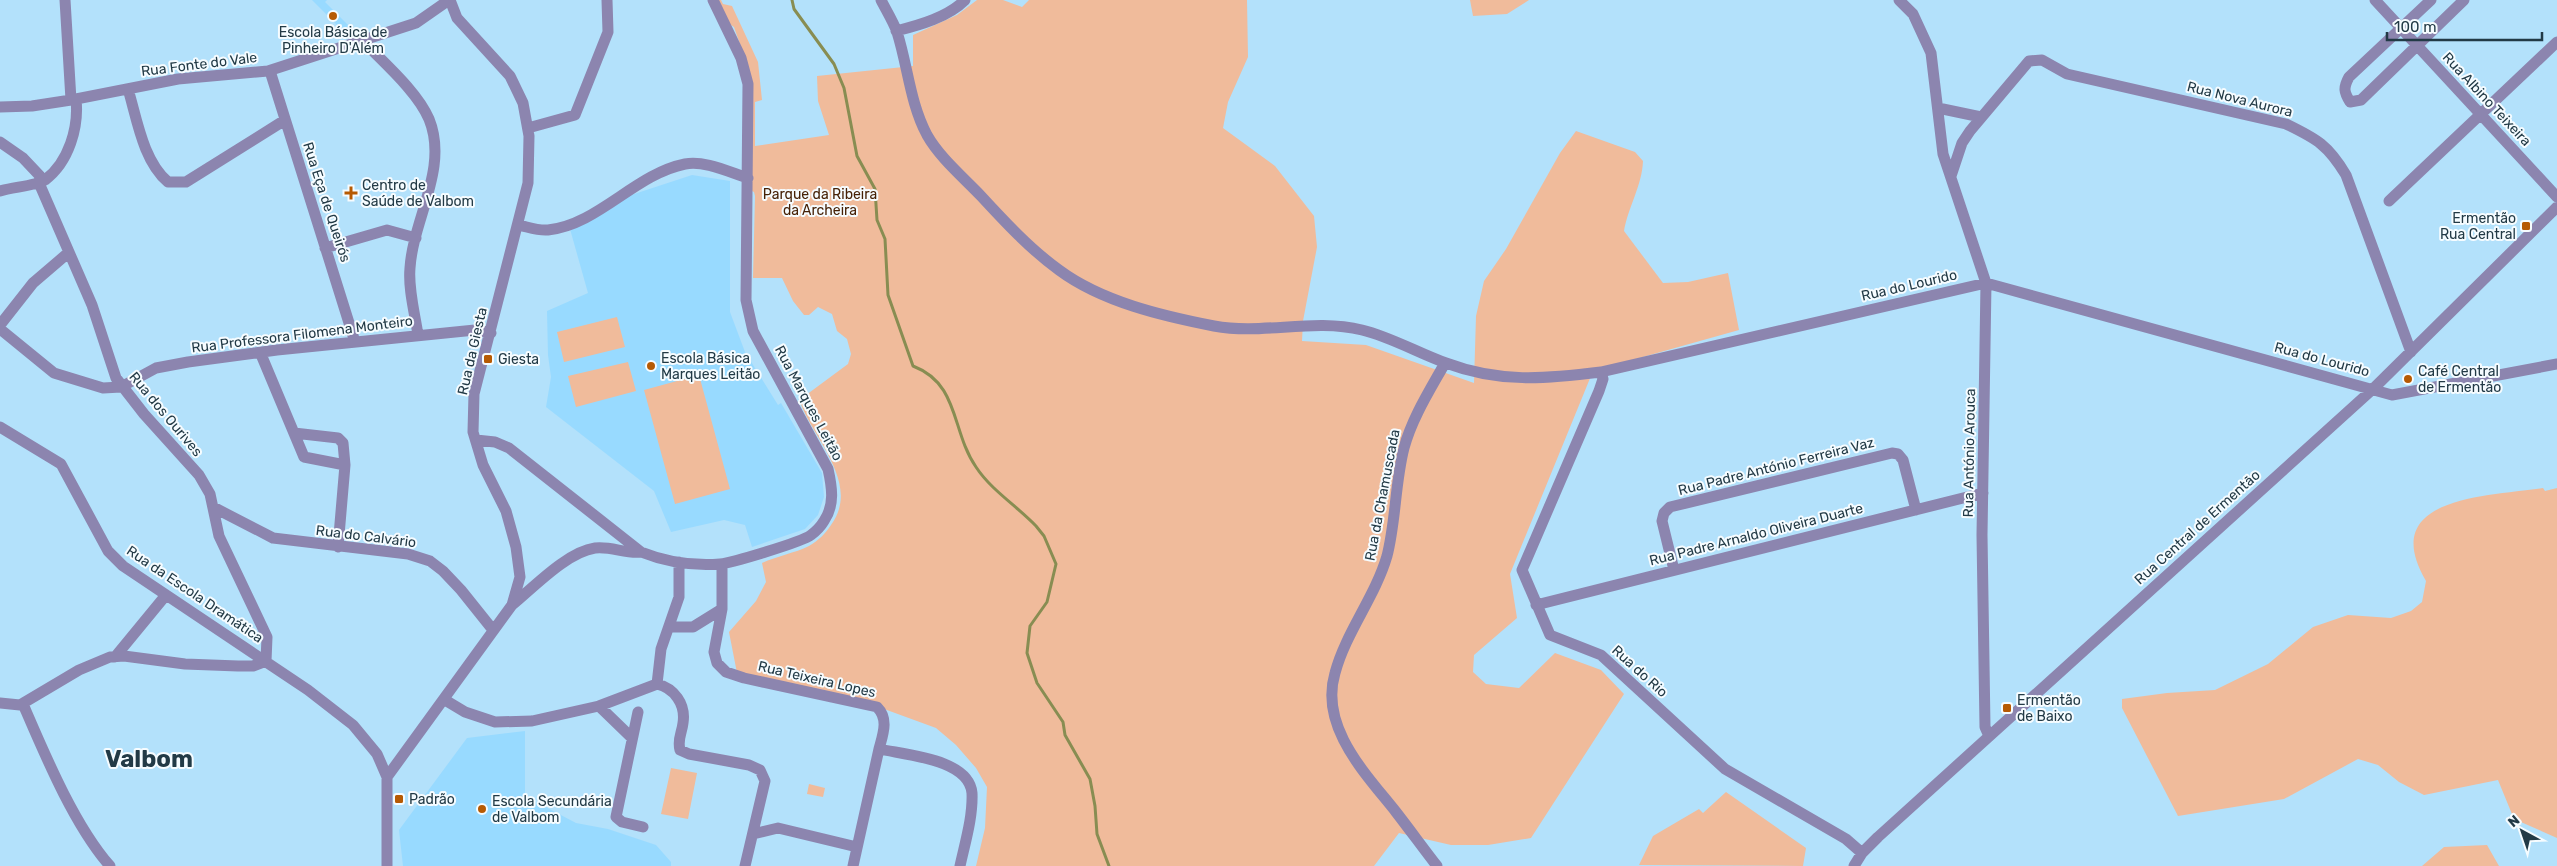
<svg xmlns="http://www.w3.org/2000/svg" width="2557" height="866" font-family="Rubik,sans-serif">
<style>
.built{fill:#98daff}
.green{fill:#f0bb9b}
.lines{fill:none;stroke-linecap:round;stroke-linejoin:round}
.stream{stroke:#888d52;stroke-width:3}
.minor{stroke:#8c85af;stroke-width:11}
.poi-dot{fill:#b65a03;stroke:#f6fcff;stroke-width:2}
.labels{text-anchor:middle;stroke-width:4;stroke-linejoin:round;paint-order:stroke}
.poi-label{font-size:14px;fill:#223a46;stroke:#f6fcff;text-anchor:start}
.street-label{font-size:14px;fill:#223a46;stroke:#f6fcff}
.park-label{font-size:14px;fill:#462106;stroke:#f6fcff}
.town-label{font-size:24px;font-weight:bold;fill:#223a46;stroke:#f6fcff}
</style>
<rect width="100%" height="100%" fill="#b3e1fb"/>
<path class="built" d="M312,0h15l-2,2 28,28 -6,5z
M692,175l38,6v131l15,40 33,53 3,-2 41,70 2,24 -6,18 -13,14 -53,18 -7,-22 -21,-5 -53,12 -17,-41 -108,-84 5,-30 -3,-22 -1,-44 41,-18 -18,-64 52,-31z
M525,731v65l51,27 32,6 48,16 15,17v4h-268l-4,-36 68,-92z"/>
<path class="green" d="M711,0h10l2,4 9,2 26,56 4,38 -7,2v44l74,-11 -11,-34 -1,-25 96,-10v-31l44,-20 20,-15h26l19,7 7,-7h218l1,57 -20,45 -5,26 52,38 39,50 3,31 -14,74 -1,20 64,4 108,38 2,-67 8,-35 22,-32 54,-96 16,-22 59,21 8,9c-1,25 -15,46 -19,70l39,52 25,-1 40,-9 11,57 -146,41 -83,203 7,44 -43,37 -1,17 13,12 33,4 36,-35 46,17 23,24 -93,144 -43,7h-37l-52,-12 -25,33h-398l9,-38 2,-41 -11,-19 -20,-23 -20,-17 -71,-26 -128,-29 -8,-41 27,-31 10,-19 -4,-19c15,-7 33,-10 47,-17 10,-6 16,-12 22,-21 30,-41 -17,-85 -31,-123l2,-4 46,-34 3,-10 -4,-15 -10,-8 -5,-17 -14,-7 -9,8h-5l-11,-14 -11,-23h-29l2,-82 -1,-4 -6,-3v-122l-14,-40 -14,-9z
M1470,0h59l-22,14 -34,2z
M617,317l8,30 -61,15 -7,-30z
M628,362l8,29 -60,16 -8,-31z
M699,375l31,114 -55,15 -31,-114z
M2543,488l2,3 12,-3v350l-43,-19 -16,-39 -74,15 -25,-13 -21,-17 -20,-6 -74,40 -106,17 -56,-108v-9l45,-6 48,-3 53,-26 45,-37 35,-12 43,3 20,-7 11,-9 4,-21c-50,-85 63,-85 117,-93z
M671,768l26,5 -9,46 -27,-5z
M809,784l16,4 -2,9 -16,-3z
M1726,792l80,56 -3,18 -164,-1 14,-29 46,-27 4,4z
M2487,845l12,21h-77l22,-19z"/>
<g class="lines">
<path class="stream" d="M792,0l2,9 40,55 10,24 13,68 18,33 2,31 8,19 3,56 25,71c47,18 38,65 63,101 15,23 41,39 60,59l8,10 12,28 -9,38 -17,24 -3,27 10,30 26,39 2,13 25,44 5,27 2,28 12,32"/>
<path class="minor" d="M65,0l6,100
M881,0c5,10 12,21 16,32 11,35 13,71 30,103 13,23 36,42 54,61 24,26 49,53 78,74 43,32 104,46 155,56 49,9 99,-8 148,4 29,7 56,23 84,33 53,20 99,16 155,9l385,-89 406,112 165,-31
M1899,0l14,14 18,39 12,101 43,129 -4,252 3,192 4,9
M2375,0l182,197
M2431,0l-82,77c-6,11 -5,15 1,25l11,-2 103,-100
M896,31c24,-6 52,-14 69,-31
M363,41c20,21 54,50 66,78 20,49 -16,100 -19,149 -2,21 5,46 8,67
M270,71l85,271
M128,89c9,30 15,72 40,93h18l99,-62
M0,107l32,-1 39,-6 107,-21 90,-8 148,-48 33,-23
M1938,108l43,9
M528,128l47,-13 33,-83 -1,-32
M0,142l23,16 17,18 -1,7 53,122 24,73 28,36 55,61 11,19 9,42 48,101 -1,24 -13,5h-15l-53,-2 -61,-8 -14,1 -31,13 -59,35 -20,-2
M1951,176l11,-33 8,-12 59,-70 13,-1 25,14 219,50c31,15 42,21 60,51l65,177
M0,191c12,-4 36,-5 45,-11 24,-18 34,-53 31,-81
M2389,201l168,-159
M518,225c10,2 20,6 30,5 50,-5 87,-56 137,-66 19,-4 44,8 63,14
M325,248l62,-18 29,8
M0,325l33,-42 35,-30
M0,329l54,44 49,15 18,-1 35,-19 32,-6 89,-12 198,-20 16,3
M260,352l44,105 41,8 -7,82
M1601,372l2,7 -4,12 -77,179 28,65 51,20 124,114 121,70 16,14
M0,427l61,37 47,87 15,15 185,124 45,35 24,29 10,23v89
M294,433l44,5 5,5 2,22
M476,440l19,2 14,6 132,104c25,10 52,14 79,12 11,-1 82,-22 91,-29 4,-3 10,-9 13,-14 11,-16 8,-34 4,-52l-75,-138 -7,-31 2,-216 -7,-26 -28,-58
M213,507l60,31 135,16 22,7 13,10 18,19 32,40
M722,564v45l-8,43 3,11 9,9 18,6 133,29c12,12 6,27 2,42 27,6 90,10 93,44 1,24 -7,50 -12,73
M1674,570l-12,-49 2,-8 6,-6 222,-54 6,1 5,6 13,50
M512,605c22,-18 55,-53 83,-57 16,-2 31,6 46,4
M1536,605l447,-112
M669,627h24l29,-18
M115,657l51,-62
M657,684c17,4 29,20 26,39 -1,10 -6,16 -3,27l9,4 60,11 11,5 5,11 -20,85
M445,700l20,12 30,10 37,-1 67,-15 58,-22 4,-35 18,-52v-35
M23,704c22,51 51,121 87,162
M599,706l33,32
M638,712l-22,105 6,5 21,5
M387,777l125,-172 8,-28 -4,-30 -10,-36 -23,-46 -10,-33 1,-38 54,-211 1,-47 -6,-33 -13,-27 -53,-58 -7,-18
M753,834l25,-6 79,19
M853,866l26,-117
M1437,866c-14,-18 -27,-36 -41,-54 -30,-38 -77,-85 -61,-139 11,-41 40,-76 52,-117 9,-35 8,-73 17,-108 8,-30 26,-58 41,-85
M1854,866l8,-13 16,-16 496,-449 183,-181"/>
</g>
<g class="poi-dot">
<circle cx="333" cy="16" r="5"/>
<path d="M348.5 185.5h5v5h5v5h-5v5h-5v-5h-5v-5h5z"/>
<rect x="2521" y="221" width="10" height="10" rx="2.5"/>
<rect x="483" y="354" width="10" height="10" rx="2.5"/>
<circle cx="651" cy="366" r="5"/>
<circle cx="2408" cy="379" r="5"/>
<rect x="2002" y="703" width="10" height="10" rx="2.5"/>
<rect x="394" y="794" width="10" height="10" rx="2.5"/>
<circle cx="482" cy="809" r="5"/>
</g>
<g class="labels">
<g class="poi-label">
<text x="333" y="37" text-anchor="middle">Escola Básica de<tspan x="333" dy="16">Pinheiro D'Além</tspan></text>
<text x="362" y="190">Centro de<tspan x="362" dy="16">Saúde de Valbom</tspan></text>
<text x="2516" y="223" text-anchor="end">Ermentão<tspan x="2516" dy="16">Rua Central</tspan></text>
<text x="661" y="363">Escola Básica<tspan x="661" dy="16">Marques Leitão</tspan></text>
<text x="498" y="364">Giesta</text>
<text x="2418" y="376">Café Central<tspan x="2418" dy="16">de Ermentão</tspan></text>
<text x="2017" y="705">Ermentão<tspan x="2017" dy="16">de Baixo</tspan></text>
<text x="409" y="804">Padrão</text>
<text x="492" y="806">Escola Secundária<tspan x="492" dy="16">de Valbom</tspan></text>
</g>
<g class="street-label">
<text transform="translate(199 64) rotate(-7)" y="5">Rua Fonte do Vale</text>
<text transform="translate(2240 99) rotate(14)" y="5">Rua Nova Aurora</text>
<text transform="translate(2487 99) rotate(47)" y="5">Rua Albino Teixeira</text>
<text transform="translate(327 202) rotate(72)" y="5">Rua Eça de Queirós</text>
<text transform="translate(1909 285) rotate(-13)" y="5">Rua do Lourido</text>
<text transform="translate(302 334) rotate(-7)" y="5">Rua Professora Filomena Monteiro</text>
<text transform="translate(472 351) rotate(-77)" y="5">Rua da Giesta</text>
<text transform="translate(2322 359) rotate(15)" y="5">Rua do Lourido</text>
<text transform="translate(809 403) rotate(62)" y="5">Rua Marques Leitão</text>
<text transform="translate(166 414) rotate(50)" y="5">Rua dos Ourives</text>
<text transform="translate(1969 453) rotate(-89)" y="5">Rua António Arouca</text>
<text transform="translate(1776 466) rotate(-14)" y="5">Rua Padre António Ferreira Vaz</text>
<text transform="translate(1382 495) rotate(-79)" y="5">Rua da Chamuscada</text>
<text transform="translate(2197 527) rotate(-42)" y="5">Rua Central de Ermentão</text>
<text transform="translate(1756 534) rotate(-14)" y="5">Rua Padre Arnaldo Oliveira Duarte</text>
<text transform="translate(366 536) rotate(7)" y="5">Rua do Calvário</text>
<text transform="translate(195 594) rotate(34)" y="5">Rua da Escola Dramática</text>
<text transform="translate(1640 671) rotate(42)" y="5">Rua do Rio</text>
<text transform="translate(817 679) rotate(13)" y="5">Rua Teixeira Lopes</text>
</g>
<g class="park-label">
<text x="820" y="199">Parque da Ribeira<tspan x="820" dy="16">da Archeira</tspan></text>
</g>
<g class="town-label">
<text x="149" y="767">Valbom</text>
</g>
</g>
<g transform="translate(2522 831) rotate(320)" stroke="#f6fcff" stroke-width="4" paint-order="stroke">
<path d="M0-4L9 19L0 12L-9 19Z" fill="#223a46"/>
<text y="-8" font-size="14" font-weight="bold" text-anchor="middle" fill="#223a46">N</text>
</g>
<path d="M2387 32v8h155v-8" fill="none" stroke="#223a46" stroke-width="2.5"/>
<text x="2394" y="32" font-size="15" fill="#223a46" stroke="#f6fcff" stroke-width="4" paint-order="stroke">100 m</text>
</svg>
